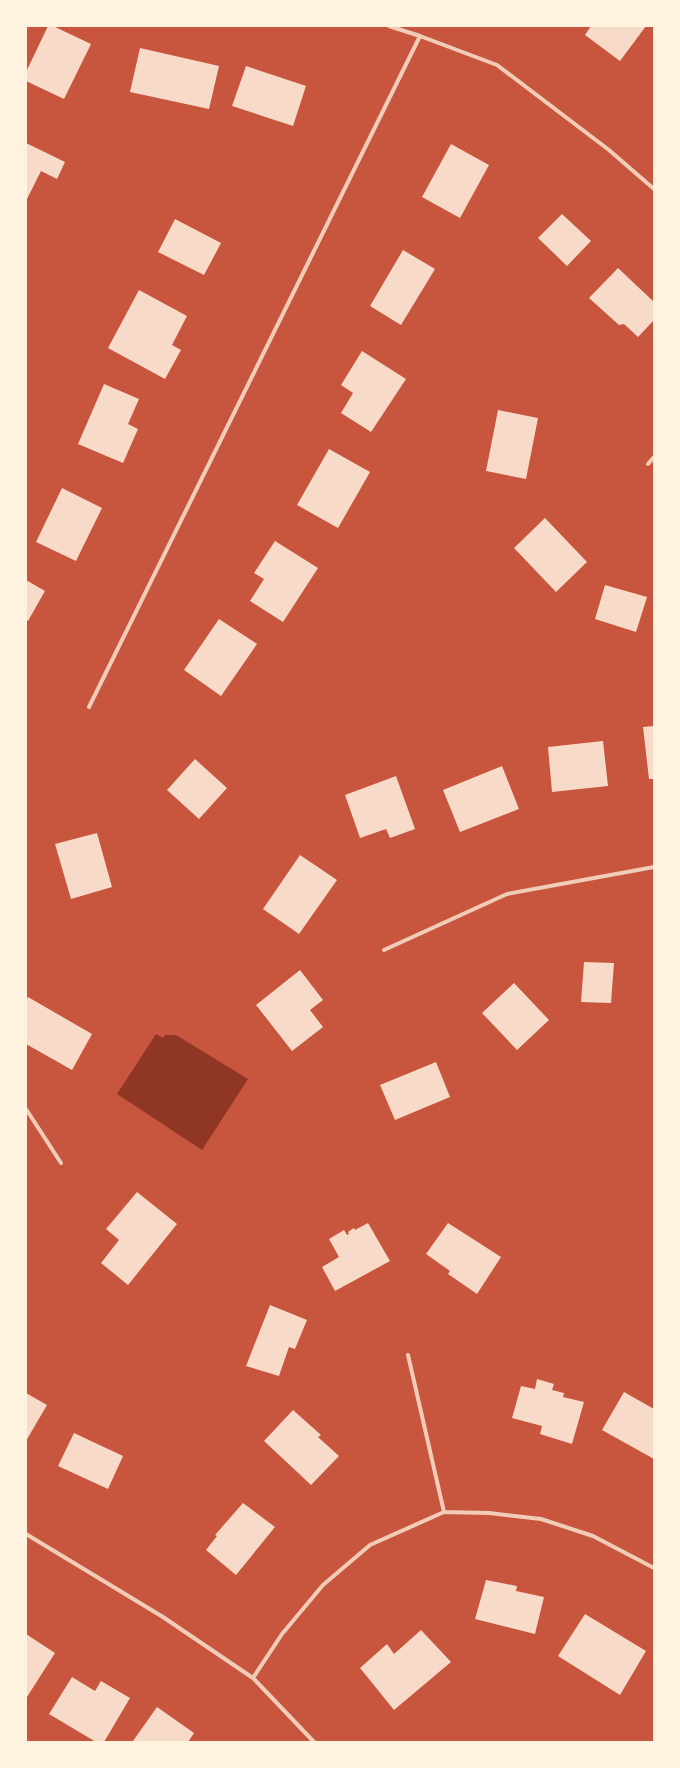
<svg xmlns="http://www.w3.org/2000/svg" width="680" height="1768" font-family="'Fira Sans Condensed',sans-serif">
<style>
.water{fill:#8f3625}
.building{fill:#f7dbc8}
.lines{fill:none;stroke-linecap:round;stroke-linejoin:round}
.minor{stroke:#f1ccb7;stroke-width:4}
</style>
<rect width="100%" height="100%" fill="#c8553d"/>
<path class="water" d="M156,1034l7,4 2,-3h11l72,44 -46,71 -85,-56z"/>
<path class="building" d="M48,26h5l38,18 -27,55 -38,-18v-9z
M591,26h55l-26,35 -35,-26z
M140,48l79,18 -10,43 -79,-17z
M246,66l60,20 -13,40 -61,-20z
M26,143l39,19 -8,17 -16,-8 -15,30z
M451,144l38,21 -29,53 -38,-21z
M562,214l29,27 -24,25 -29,-28z
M175,219l46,24 -17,32 -46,-23z
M403,250l32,19 -34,56 -31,-19z
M618,268l36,34v18l-16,17 -14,-13 -5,1 -30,-27z
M139,290l48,26 -15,29 9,5 -16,29 -57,-31z
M362,351l44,28 -35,53 -30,-19 12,-20 -12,-8z
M104,384l35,15 -11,25 10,5 -15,34 -45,-19z
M498,410l40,8 -12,61 -40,-8z
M329,449l41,23 -32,56 -41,-23z
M62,488l40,20 -26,53 -40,-19z
M545,518l42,44 -31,30 -42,-44z
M275,541l43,27 -35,54 -33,-21 14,-22 -10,-6z
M26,580l19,11 -17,30 -2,-1z
M605,585l42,12 -11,35 -41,-13z
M219,619l38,25 -36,52 -37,-26z
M654,726v53h-5l-6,-52z
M603,741l5,45 -56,6 -4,-45z
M195,759l32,29 -28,31 -32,-29z
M502,766l17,43 -59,23 -17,-42z
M396,776l19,53 -25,9 -4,-9 -26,9 -15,-43z
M97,833l15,54 -41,12 -16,-55z
M300,855l37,25 -38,54 -36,-25z
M584,962l30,1 -3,40 -30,-1z
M300,970l23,30 -13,10 13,17 -31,24 -36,-46z
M514,983l35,37 -32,30 -35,-37z
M28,997l64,37 -20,36 -46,-26v-44z
M436,1062l14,35 -55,23 -15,-35z
M137,1192l40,32 -49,61 -27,-22 18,-23 -13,-11z
M368,1223l22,38 -55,30 -13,-24 17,-10 -10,-18 15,-9 3,5 2,-1 -1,-2 6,-4 1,2z
M448,1223l53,34 -24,37 -29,-20 2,-3 -24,-17z
M270,1305l37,15 -12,29 -6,-2 -10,29 -33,-10z
M537,1379l17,5 -2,6 12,3 -1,4 21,5 -12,42 -32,-10 2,-8 -30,-8 9,-32 14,3z
M624,1392l30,17v50l-52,-29z
M26,1393l21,12 -21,36z
M293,1410l28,25 -3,2 21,19 -28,29 -47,-44z
M74,1433l49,23 -15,33 -50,-23z
M243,1503l32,24 -39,48 -30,-25 11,-14 -2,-1z
M486,1580l31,6 -1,5 28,6 -9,37 -60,-15z
M585,1614l61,37 -26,44 -62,-39z
M421,1630l30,32 -57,48 -34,-42 27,-24 7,10z
M26,1634l29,19 -28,44 -1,-1z
M72,1677l23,14 6,-10 29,17 -26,44h-8l-47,-28z
M157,1707l37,26 -6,9 -55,-1z"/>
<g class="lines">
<path class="minor" d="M389,26l31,10 77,29 112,85 45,39
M648,464l6,-7
M89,707l331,-671
M384,950l123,-56 147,-27
M26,1109l35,54
M408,1355l36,157
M26,1534l137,83 90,61 61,64
M253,1678l29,-44 41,-49 47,-40 74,-33 45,1 52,6 52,17 61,32"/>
</g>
<rect width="680" height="1768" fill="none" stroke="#fff3e0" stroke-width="54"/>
</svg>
